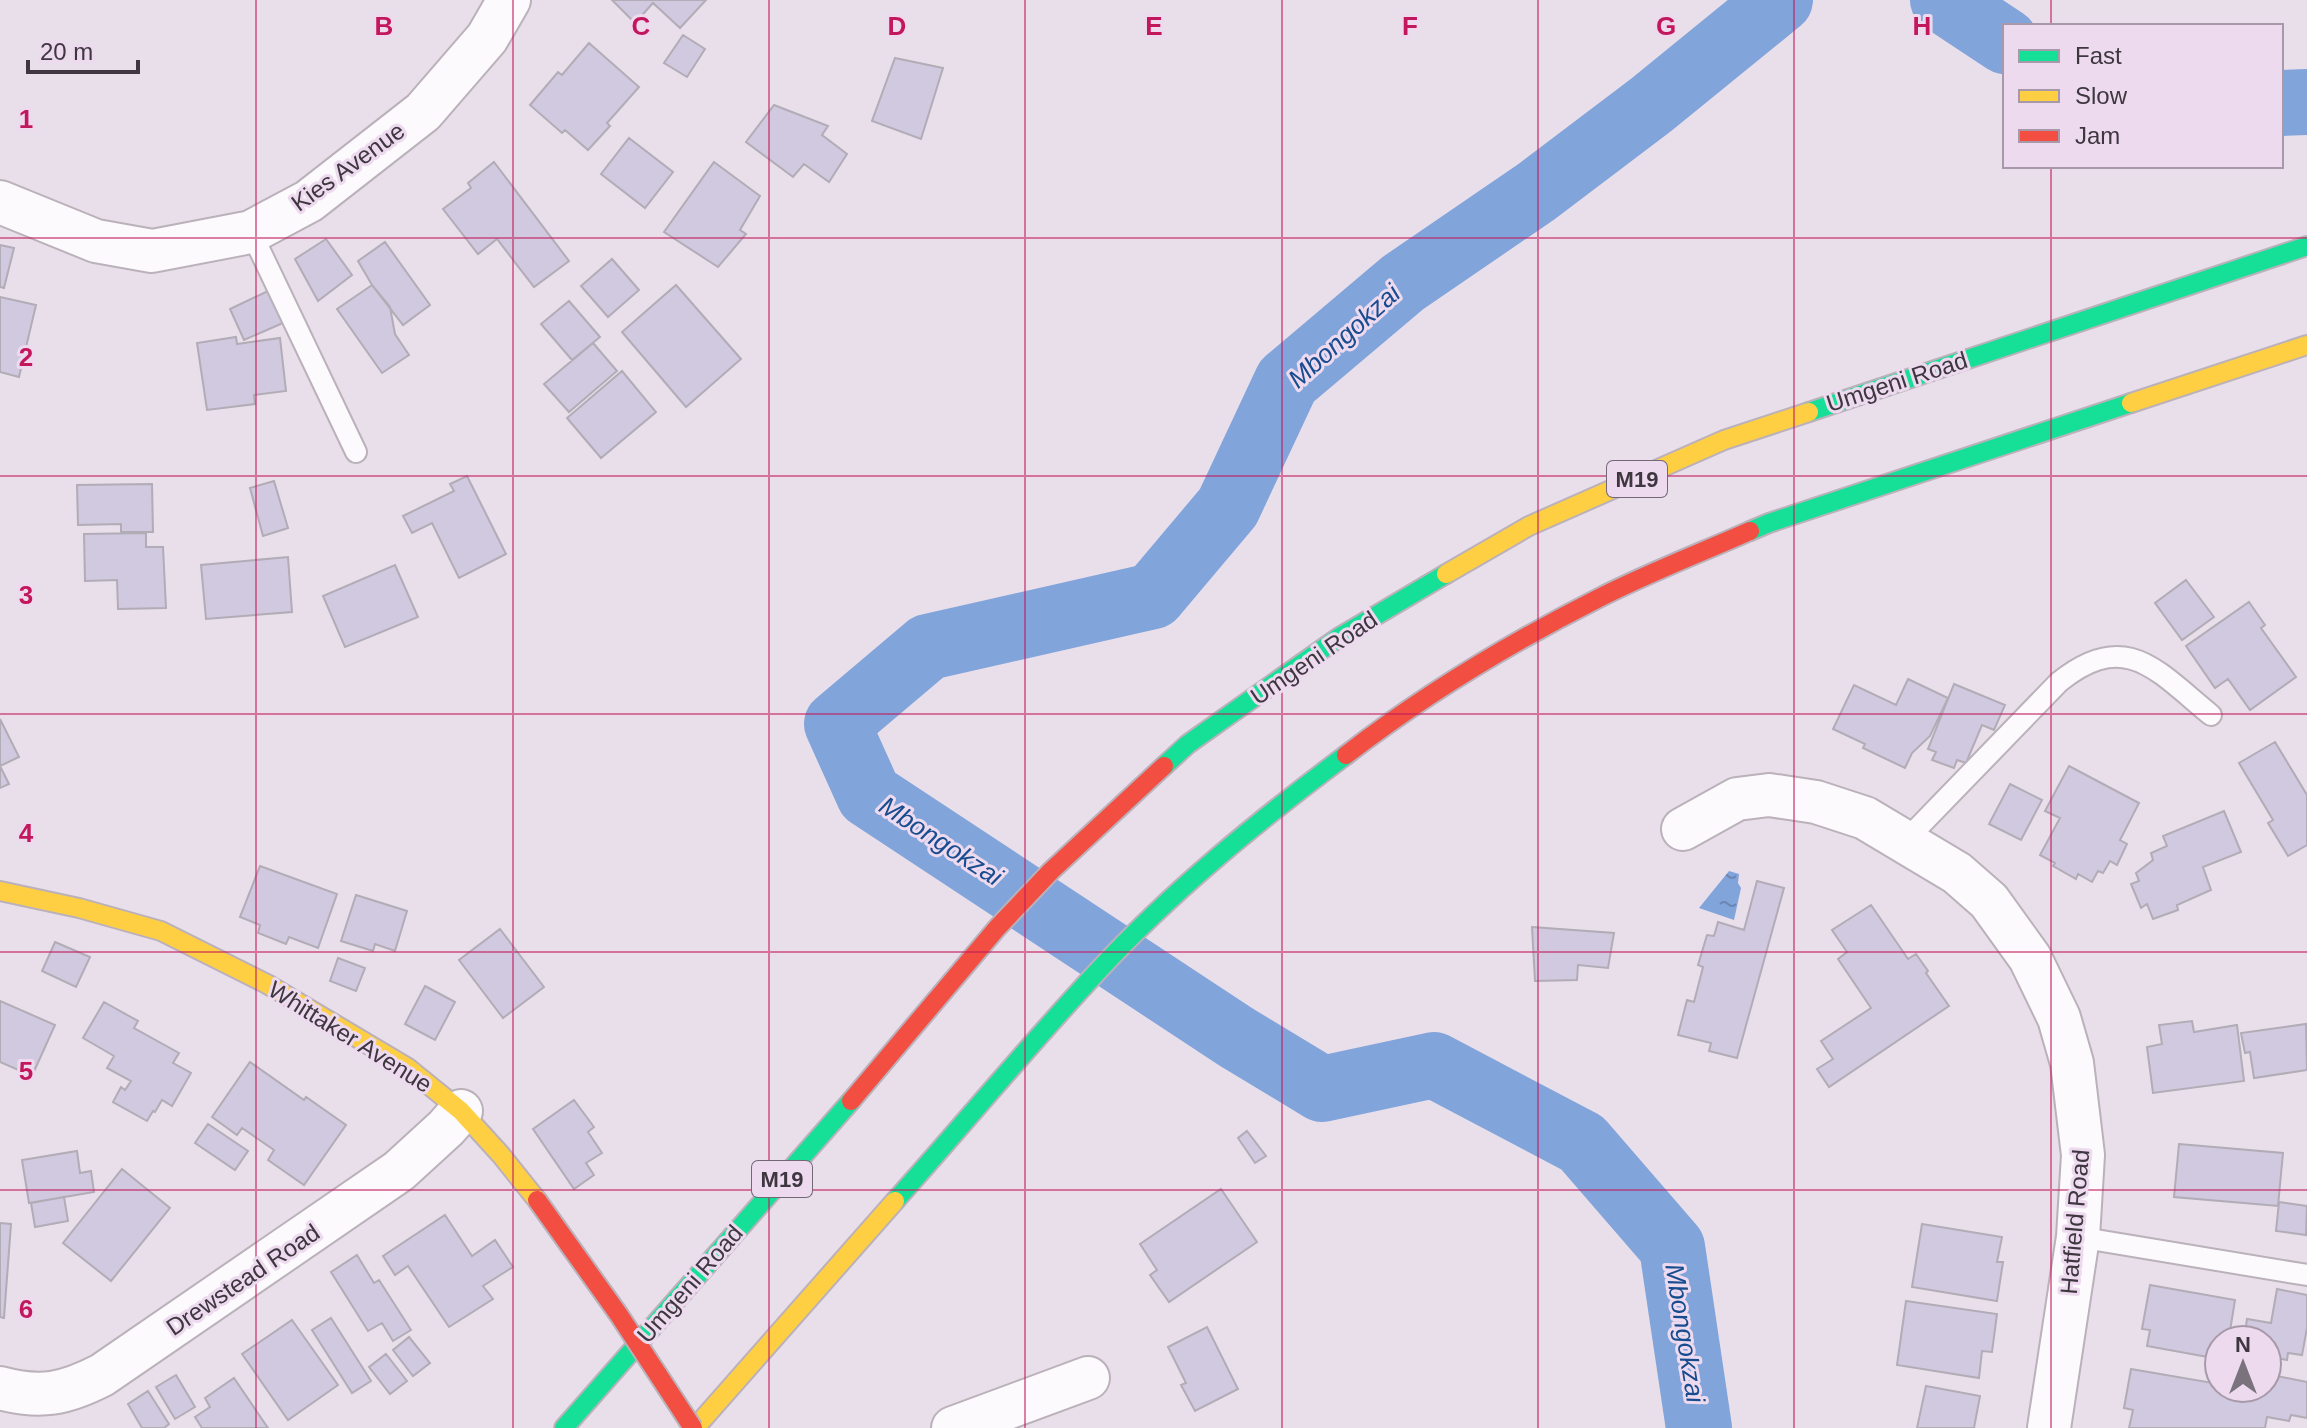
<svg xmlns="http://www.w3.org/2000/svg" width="2307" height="1428" font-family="Helvetica,sans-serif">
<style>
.water{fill:url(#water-ripples)}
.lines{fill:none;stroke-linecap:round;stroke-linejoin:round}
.river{stroke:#81a4db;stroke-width:66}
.building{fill:#d0c9df;stroke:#b1acb6;stroke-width:2}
.lane-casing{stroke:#bab1bb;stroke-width:24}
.street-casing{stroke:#bab1bb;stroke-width:46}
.fast-casing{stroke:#bab1bb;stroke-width:22}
.slow-casing{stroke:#bab1bb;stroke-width:22}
.jam-casing{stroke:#bab1bb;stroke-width:22}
.lane{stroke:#fcfafc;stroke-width:20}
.street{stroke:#fcfafc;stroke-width:42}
.fast{stroke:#16e098;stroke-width:18}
.slow{stroke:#ffcf43;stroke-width:18}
.jam{stroke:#f24e42;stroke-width:18}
.jam-bridge-casing{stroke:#bab1bb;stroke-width:22;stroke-linecap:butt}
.jam-bridge{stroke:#f24e42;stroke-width:18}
.grid{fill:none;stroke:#c2185b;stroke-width:2;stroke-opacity:0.55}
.labels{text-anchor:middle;stroke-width:6;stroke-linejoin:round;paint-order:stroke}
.shield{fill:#eddaef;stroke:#736874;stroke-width:2}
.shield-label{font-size:22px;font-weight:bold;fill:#3f3740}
.street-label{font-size:24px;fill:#3f3740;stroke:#eddaef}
.water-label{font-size:26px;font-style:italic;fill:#174c8f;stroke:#eddaef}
.grid-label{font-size:26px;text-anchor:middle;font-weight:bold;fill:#c2185b;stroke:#eddaef;stroke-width:6;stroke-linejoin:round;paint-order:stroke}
</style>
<defs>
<pattern id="water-ripples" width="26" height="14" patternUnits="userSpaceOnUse" patternTransform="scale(2)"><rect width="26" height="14" fill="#81a4db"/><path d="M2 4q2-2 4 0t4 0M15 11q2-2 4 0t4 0" fill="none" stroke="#6b86b3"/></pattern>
</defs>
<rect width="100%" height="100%" fill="#e9dfea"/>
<path class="water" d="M1729,871l10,3 -1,9 3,5 -7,32 -35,-12z"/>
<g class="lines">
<path class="river" d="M1943,0l62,41
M2281,103l26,-1
M1699,1428l-27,-181 -90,-104 -148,-78 -112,24 -86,-52 -367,-242 -32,-71 91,-77 225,-51 75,-89 59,-126 116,-98 133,-91 115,-87 129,-105"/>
</g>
<path class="building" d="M612,0h94l-26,28 -27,-25 -18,20z
M683,35l22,14 -18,28 -23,-14z
M589,43l50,44 -32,36 3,3 -22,24 -23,-20 -3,3 -32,-28 28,-33 4,3z
M895,58l48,10 -22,71 -49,-18z
M774,105l54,21 -6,9 25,19 -18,28 -25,-18 -11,13 -47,-35z
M629,138l44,34 -28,36 -44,-34z
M494,162l75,99 -35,26 -37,-48 -19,15 -35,-45 28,-21 -3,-5z
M714,162l46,34 -20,34 6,4 -28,33 -54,-35z
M326,239l26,36 -34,26 -23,-42z
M385,242l45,63 -27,20 -31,-40 -14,-24z
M0,245l14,3 -10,40 -4,-1z
M612,259l27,31 -31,27 -27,-31z
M372,285l18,22 5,27 14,21 -27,18 -45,-64z
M676,285l65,74 -55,48 -64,-75z
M268,291l15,32 -39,17 -14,-31z
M0,297l36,8 -17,72 -19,-5z
M569,301l31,36 -28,23 -31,-36z
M236,337l1,7 43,-6 6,53 -32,4 1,9 -48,6 -10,-67z
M593,343l24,28 -48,41 -25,-28z
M622,371l34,41 -55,46 -34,-40z
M467,476l39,78 -47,24 -27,-55 -20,10 -9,-17 51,-25 -4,-7z
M274,481l14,47 -25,8 -13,-48z
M152,484l1,48h-32v-8l-43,1 -1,-40z
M146,533v14h17l3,61 -48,1 -1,-29 -32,1 -1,-47z
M288,557l4,55 -86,7 -5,-54z
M395,565l23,52 -73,30 -22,-51z
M2186,580l28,37 -32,23 -27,-37z
M2249,602l16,23 -4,3 35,49 -46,33 -22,-31 -13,9 -29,-42z
M1908,679l40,19 -18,38 -18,17 -7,15 -42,-20 2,-4 -32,-15 21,-44 42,20z
M1954,684l51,21 -11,25 -12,-5 -16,38 -9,-3 -3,8 -22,-8 4,-8 -8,-3z
M0,719l19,38 -19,9 9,18 -9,4z
M2275,742l32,53v50l-19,11 -20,-33 5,-3 -34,-57z
M2069,766l70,37 -19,37 7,4 -10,21 -7,-4 -7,12 -5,-2 -6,11 -14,-8 -2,5 -23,-13 2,-3 -15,-8 20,-37 -15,-7z
M2010,784l32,16 -21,40 -32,-16z
M2224,811l17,41 -38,15 8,23 -34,15 1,5 -25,9 -6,-15 -6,4 -10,-24 8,-3 -3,-8 17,-13 -2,-7 16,-7 -4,-10z
M260,866l77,28 -19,54 -29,-11 -3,7 -28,-11 2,-8 -20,-8z
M1757,881l27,7 -47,170 -28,-7 2,-8 -33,-8 9,-35 7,2 9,-35 -5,-2 9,-30 7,1 4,-14 26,8z
M356,895l51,16 -12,40 -20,-7 -2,7 -32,-10z
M1871,905l37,54 8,-5 12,17 -2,2 23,33 -120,81 -12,-18 16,-10 -12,-18 50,-33 -33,-49 9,-7 -15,-22z
M1532,927l82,6 -6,35 -30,-3 -1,15 -42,1z
M500,929l44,58 -41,31 -44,-58z
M55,942l35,15 -14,30 -34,-16z
M338,958l27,10 -9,23 -26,-10z
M425,986l30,16 -20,38 -30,-16z
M0,1001l55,24 -23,51 -32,-14z
M104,1002l34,19 -4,7 45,25 -6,10 18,10 -19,33 -10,-6 -7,12 -2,-1 -6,10 -34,-19 8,-15 4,3 6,-9 -24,-13 7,-12 -31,-18z
M2192,1021l2,11 43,-7 7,56 -91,12 -6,-46 15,-3 -3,-19z
M2306,1024l1,46 -53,8 -4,-26 -5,1 -4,-20z
M250,1062l54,38 2,-3 40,28 -42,60 -36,-25 6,-10 -32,-22 -5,7 -25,-18z
M574,1100l20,27 -6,5 14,21 -16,10 8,12 -20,14 -41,-60z
M208,1124l40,27 -13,19 -40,-27z
M1247,1131l19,25 -11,7 -17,-25z
M2179,1144l104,9 -5,53 -104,-9z
M77,1151l3,22 11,-2 3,21 -65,11 -7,-43z
M122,1169l48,39 -59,73 -48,-38z
M1221,1189l36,53 -88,60 -19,-27 7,-5 -17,-26z
M64,1197l4,24 -33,6 -4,-24z
M2279,1202l28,4 -1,29 -30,-4z
M445,1215l27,41 23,-16 18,27 -30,19 10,13 -44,28 -41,-61 -13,9 -12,-19z
M0,1223l11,1 -7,94 -4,-1z
M1922,1224l80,13 -5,25h6l-6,39 -85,-14z
M357,1255l17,28 5,-3 32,50 -18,11 -11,-18 -14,8 -37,-59z
M2150,1285l85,15 -5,31 15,2 2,-14 24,4 6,-34 30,6v33l-5,27 -14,-2 -1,7 -20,-4v-16h-48v19l-72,-13 3,-16 -8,-1z
M1906,1301l91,13 -5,38 -10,-1 -3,27 -82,-13z
M331,1318l40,63 -19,12 -40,-63z
M292,1320l46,65 -50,35 -46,-66z
M1207,1327l31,62 -43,22 -14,-26 5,-2 -18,-36z
M409,1337l21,26 -17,13 -20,-26z
M386,1354l21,27 -17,13 -21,-27z
M2131,1369l88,15v4l33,2v-2h15v-14l40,8v36l-16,-3 -2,6 -22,-4 -2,11h-136l4,-18 -9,-2z
M176,1375l19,32 -20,12 -19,-32z
M234,1378l34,50h-66l-7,-11 15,-10 -5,-9z
M1926,1386l54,10 -6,32h-57z
M148,1391l21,33 -5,4h-22l-14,-24z"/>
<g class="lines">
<g class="lane-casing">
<path id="lane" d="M251,232l105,220
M1905,841l154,-159c67,-54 98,-11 152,33
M2078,1237l229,38"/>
</g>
<g class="street-casing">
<path id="street" d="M0,202l96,39 56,10 99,-19 58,-31 114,-89 64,-74 22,-38
M1683,829l54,-30 32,-4 47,7 49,16 92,55 32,28 41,57 29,60 13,45 11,92 -5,82 -29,191
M0,1388c41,11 65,6 102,-13l297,-204 47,-43 15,-17
M953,1428l135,-50"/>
</g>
<g class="fast-casing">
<path id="fast" d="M1809,412l498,-166
M1750,531l19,-8 362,-120
M1164,766l24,-22 150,-106 108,-64
M895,1201c68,-76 133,-155 202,-229 75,-81 161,-151 249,-217
M564,1428l287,-327"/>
</g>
<g class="slow-casing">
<path id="slow" d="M2131,403l176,-58
M1446,574l83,-48 195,-86 85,-28
M0,891l79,17 82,23 106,53 141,84 53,43 40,44 36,45
M695,1428l200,-227"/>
</g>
<g class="jam-casing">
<path id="jam" d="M1346,755c79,-61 164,-112 253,-157 49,-25 101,-45 151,-67
M851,1101l146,-173 54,-57 113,-105"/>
</g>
<use href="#lane" class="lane"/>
<use href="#street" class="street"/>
<use href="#fast" class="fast"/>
<use href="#slow" class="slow"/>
<use href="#jam" class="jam"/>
<g class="jam-bridge-casing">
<path id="jam-bridge" d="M537,1200l82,115 74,113"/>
</g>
<use href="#jam-bridge" class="jam-bridge"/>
</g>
<path class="grid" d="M256,0v1428M513,0v1428M769,0v1428M1025,0v1428M1282,0v1428M1538,0v1428M1794,0v1428M2051,0v26M2051,166v1262M0,238h2307M0,476h2307M0,714h2307M0,952h2307M0,1190h2307"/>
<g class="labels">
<g class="shield">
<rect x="1607" y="461" width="60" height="36" rx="6"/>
<rect x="752" y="1161" width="60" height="36" rx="6"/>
</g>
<g class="shield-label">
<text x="1637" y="487">M19</text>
<text x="782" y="1187">M19</text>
</g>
<g class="street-label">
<text transform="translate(348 167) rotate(-36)" y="8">Kies Avenue</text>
<text transform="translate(1897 382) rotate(-18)" y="8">Umgeni Road</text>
<text transform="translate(1314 658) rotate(-34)" y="8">Umgeni Road</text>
<text transform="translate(350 1037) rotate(32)" y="8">Whittaker Avenue</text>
<text transform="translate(2075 1222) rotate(-85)" y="8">Hatfield Road</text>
<text transform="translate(243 1280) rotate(-34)" y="8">Drewstead Road</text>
<text transform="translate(690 1284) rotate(-49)" y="8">Umgeni Road</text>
</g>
<g class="water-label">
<text transform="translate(1344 336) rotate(-42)" y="9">Mbongokzai</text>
<text transform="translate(941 841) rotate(33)" y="9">Mbongokzai</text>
<text transform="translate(1685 1333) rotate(81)" y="9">Mbongokzai</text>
</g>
</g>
<g class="grid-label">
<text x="384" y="35">B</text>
<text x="641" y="35">C</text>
<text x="897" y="35">D</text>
<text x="1154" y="35">E</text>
<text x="1410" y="35">F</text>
<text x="1666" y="35">G</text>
<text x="1922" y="35">H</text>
<text x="26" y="128">1</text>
<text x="26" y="366">2</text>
<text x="26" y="604">3</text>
<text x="26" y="842">4</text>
<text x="26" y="1080">5</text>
<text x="26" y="1318">6</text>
</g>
<rect x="2003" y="24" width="280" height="144" fill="#eddaef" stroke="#a799a9" stroke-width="2"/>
<rect x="2019" y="50" width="40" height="12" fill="#16e098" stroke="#a799a9" stroke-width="2"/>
<text x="2075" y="64" font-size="24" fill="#3f3740">Fast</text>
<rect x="2019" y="90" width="40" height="12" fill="#ffcf43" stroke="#a799a9" stroke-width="2"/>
<text x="2075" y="104" font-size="24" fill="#3f3740">Slow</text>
<rect x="2019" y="130" width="40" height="12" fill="#f24e42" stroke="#a799a9" stroke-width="2"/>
<text x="2075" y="144" font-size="24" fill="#3f3740">Jam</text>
<g transform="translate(2243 1364)"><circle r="38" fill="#eddaef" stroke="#a799a9" stroke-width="2"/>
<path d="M0-6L14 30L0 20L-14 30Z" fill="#7a727c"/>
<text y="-12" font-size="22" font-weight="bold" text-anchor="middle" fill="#3f3740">N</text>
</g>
<path d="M28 60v12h110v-12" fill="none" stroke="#3f3740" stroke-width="4"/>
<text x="40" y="60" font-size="24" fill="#3f3740" stroke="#eddaef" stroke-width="6" paint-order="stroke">20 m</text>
</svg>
